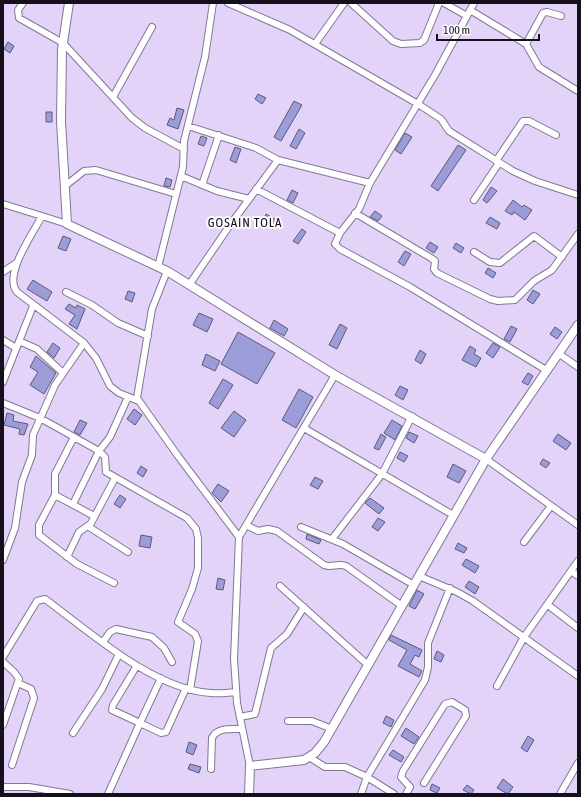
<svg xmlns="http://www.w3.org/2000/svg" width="581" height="797" font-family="'Asap Condensed',sans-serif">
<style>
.building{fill:#9c9cd9;stroke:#5a5a7b}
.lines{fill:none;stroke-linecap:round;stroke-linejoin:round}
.minor-casing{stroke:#847697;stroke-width:8}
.tertiary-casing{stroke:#847697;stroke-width:10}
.minor{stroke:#fff;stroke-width:6}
.tertiary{stroke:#fff;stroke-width:8}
.labels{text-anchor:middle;stroke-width:4;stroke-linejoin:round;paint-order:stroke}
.quarter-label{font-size:13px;letter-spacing:1px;fill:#16101d;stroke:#fdfbff}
</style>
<rect width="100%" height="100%" fill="#e3d3f8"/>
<path class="building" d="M8,42l6,4 -4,7 -6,-4z
M258,94l8,4 -4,6 -7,-5z
M294,101l8,4 -21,36 -7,-4z
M177,108l7,2 -6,19 -11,-4 3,-7 4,2z
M46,112h6v10h-6z
M299,129l6,4 -9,16 -6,-3z
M405,133l7,4 -11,17 -6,-4z
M201,136l6,2 -3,8 -6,-2z
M458,145l8,5 -28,41 -7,-5z
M235,147l6,2 -5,14 -6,-3z
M166,178l6,2 -2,7 -6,-1z
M491,187l6,4 -10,12 -4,-3z
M292,190l6,3 -5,10 -6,-3z
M513,200l9,7 2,-2 8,5 -7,10 -11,-8 -2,3 -7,-4z
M375,211l7,5 -4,5 -8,-4z
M266,214l12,7 -5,8 -11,-6z
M490,217l10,6 -3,6 -11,-6z
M302,229l4,3 -8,12 -5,-3z
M63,236l8,3 -5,12 -8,-3z
M430,242l8,5 -4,6 -8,-5z
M456,243l8,5 -3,5 -8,-5z
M405,251l6,3 -7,12 -6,-4z
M488,268l8,5 -3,5 -8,-5z
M33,280l19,12 -5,9 -20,-12z
M533,290l7,4 -7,10 -6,-4z
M128,291l7,2 -3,9 -7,-3z
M69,304l7,4 1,-3 8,4 -8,20 -8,-5 6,-9 -10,-6z
M199,313l14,6 -6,13 -14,-7z
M274,320l14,9 -4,7 -14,-8z
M340,324l7,4 -10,21 -8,-4z
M511,326l6,3 -7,13 -6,-3z
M555,327l7,5 -5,7 -7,-5z
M238,332l37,21 -18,31 -36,-20z
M53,343l7,5 -6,10 -7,-6z
M493,343l7,4 -7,11 -7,-5z
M470,346l6,4 -2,4 7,4 -5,9 -14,-7z
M420,350l6,4 -5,10 -6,-4z
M206,354l14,7 -5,10 -13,-6z
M36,356l20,17 -12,21 -14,-9 8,-13 -8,-5z
M528,373l5,3 -5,9 -6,-3z
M223,379l10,6 -15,24 -9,-6z
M400,386l8,4 -5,10 -8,-5z
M299,389l14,8 -17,31 -14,-8z
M134,409l8,6 -7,10 -8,-6z
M234,411l12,9 -12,17 -13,-9z
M7,413l7,2 -1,6 15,3 -4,11 -5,-1 1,-5 -16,-4z
M80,420l7,3 -7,12 -6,-3z
M392,420l10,6 -7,14 -11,-7z
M409,432l9,4 -4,7 -8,-5z
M381,434l5,3 -7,13 -5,-2z
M558,434l13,9 -5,7 -13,-9z
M400,452l8,4 -4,6 -7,-4z
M543,459l7,4 -4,5 -6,-4z
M453,464l13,7 -7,12 -12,-6z
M141,466l6,4 -4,7 -6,-4z
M315,477l8,4 -5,8 -8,-4z
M218,484l11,7 -8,11 -9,-9z
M120,495l6,4 -6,9 -6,-4z
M370,498l14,10 -5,6 -14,-11z
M378,518l7,4 -7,9 -6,-4z
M307,534l14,6 -2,4 -13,-5z
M141,535l11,2 -2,11 -11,-2z
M458,543l9,5 -3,5 -9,-4z
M466,559l13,7 -4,7 -13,-8z
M218,578l7,2 -2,10 -7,-1z
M469,581l10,6 -4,7 -10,-7z
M417,590l7,4 -9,15 -6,-3z
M391,635l31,15 -3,7 -4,-2 -5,9 12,7 -3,6 -21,-11 9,-16 -18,-10z
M437,651l7,4 -3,7 -7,-3z
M386,716l8,4 -3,7 -8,-4z
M406,728l13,9 -5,7 -13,-8z
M528,736l6,4 -7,12 -6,-4z
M189,742l8,3 -4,10 -7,-3z
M393,750l11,7 -3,5 -12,-7z
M190,764l11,3 -2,6 -11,-4z
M503,779l10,8 -5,7 -11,-6z
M432,784l8,4 -3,5 -7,-3z
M467,785l7,5 -3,4 -8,-4z"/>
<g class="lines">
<g class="minor-casing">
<path id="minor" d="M23,3l-5,7 1,8 44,25 69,75 13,10 39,21
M228,3l62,27 128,74 23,15 8,12 64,40 22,10 43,14
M351,3l42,38 8,3 19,-1 4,-3 15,-37
M444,3l23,13
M470,10l56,34 13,23 39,24
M315,44l29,-41
M526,44l17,-31 4,-1 14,4
M113,97l39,-70
M188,126l68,22 22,12 92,23 65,-108 39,-72
M496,161l27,-40h6l27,14
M181,176l36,15 32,8
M202,185l17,-50
M65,186l19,-15 12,-1 80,24
M256,189l84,44 19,-24 11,-26
M474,200l25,-37
M3,204l39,12
M355,213l76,45 4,3 -1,8 3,4 53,26 8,2 17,-1 19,-19 18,-11 26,-36
M340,233l-5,11 5,5 70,38 136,83
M474,252l16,10 10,1 34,-27 28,21
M158,267l25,-100 1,-26 21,-84 8,-54
M167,271l-15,38 -15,89 41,58 61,81 -5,122 3,44 13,63
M3,272l13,-9
M189,285l41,-60 48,-65
M66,292l26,13 26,18 30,13
M3,340l13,8
M19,341l18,8 26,24
M84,343l12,15 14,28 9,7 20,8
M558,353l20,14
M3,382l30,-76
M3,403l37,15 59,33 6,6 1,15 81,46 9,11 2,9v30l-6,21 -14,33 17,12 3,7 -8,49
M304,428l149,87
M74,437l-19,37v21l-16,30v10l38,29 37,19
M486,459l92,66
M115,478l-26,49 39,25
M55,495l39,21
M73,504l26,-53 11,-14 18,-40
M246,525l12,6 10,-2 9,2 47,34c7,3 14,-2 22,1l56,40
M301,527l42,17 71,41
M239,537l96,-162
M332,539l50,-65 30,-58
M524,542l27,-36
M67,557l12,-25 10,-7
M3,560l12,-32 7,-46 10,-27 1,-20 22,-50 29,-42 -67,-51c-14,-17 16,-59 25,-76l25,8
M571,571l7,5
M419,576l38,16 16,9 105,75
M280,586l88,79
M548,605l30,23
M103,642l7,-10 6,-3 36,8 12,11 8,14
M3,657l34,-56 8,-2c45,33 109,91 166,94 8,1 17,0 25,-1
M3,662l11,10 5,7 -16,46
M161,678l-21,45 21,10 5,-1 20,-44
M497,686l27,-49 54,-76
M240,717l15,-3 16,-66 16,-14 17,-27
M288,721h24l20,8
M73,733l29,-44 17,-35
M309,757l16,10h20l22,10 27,17
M12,765l22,-67 -3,-9 -13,-6
M211,769l1,-31c5,-11 19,-9 30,-9
M3,787h26l41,7
M108,794l32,-71 -28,-13 1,-5 23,-38
M361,794l6,-17 58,-97 3,-13v-24l22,-55
M406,794l4,-7 -9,-10 2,-6 42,-67 7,-2 13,8 1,6 -42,67
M560,794l18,-31"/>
</g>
<g class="tertiary-casing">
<path id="tertiary" d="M69,3l-7,46 -1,72 6,103 100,47 168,104 151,84
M249,794l1,-28 54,-6 11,-7 9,-11 162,-283 92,-134"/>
</g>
<use href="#minor" class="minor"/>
<use href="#tertiary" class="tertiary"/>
</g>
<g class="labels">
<g class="quarter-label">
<text x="245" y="227">GOSAIN TOLA</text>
</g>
</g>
<rect width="581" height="797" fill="none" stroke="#16101d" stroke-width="8"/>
<path d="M437 34v6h102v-6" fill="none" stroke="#16101d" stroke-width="2"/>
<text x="443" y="34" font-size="12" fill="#16101d" stroke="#fdfbff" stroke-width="3" paint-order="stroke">100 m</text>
</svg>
